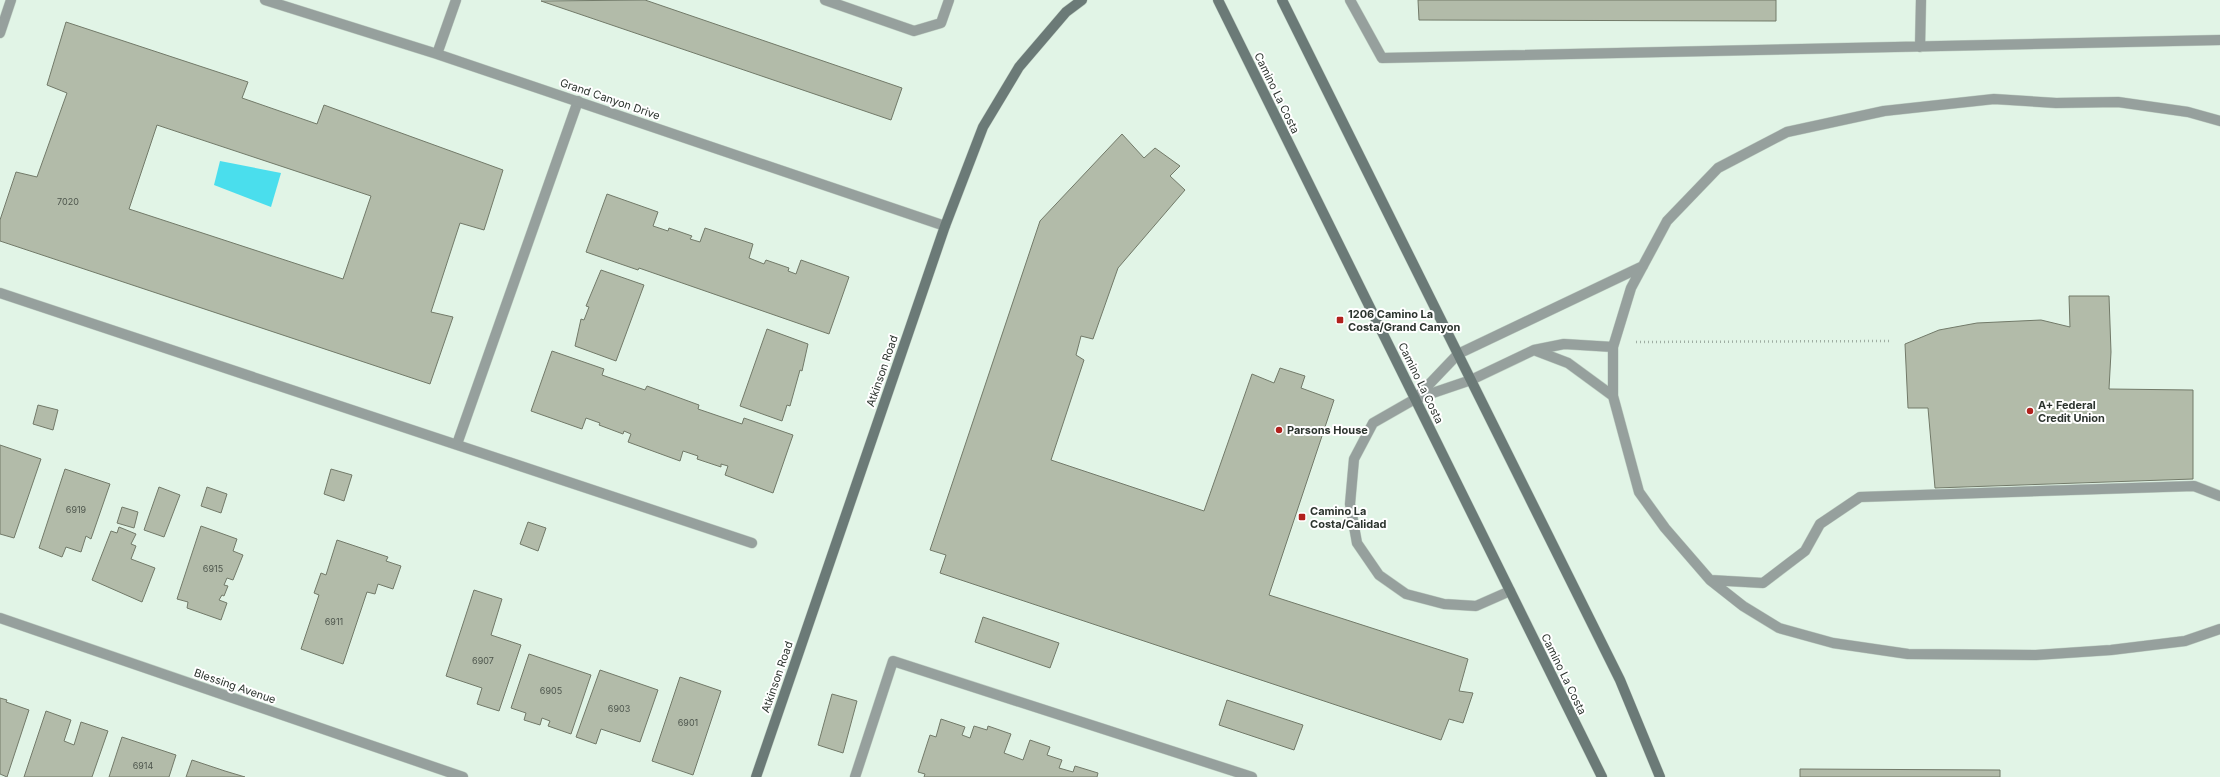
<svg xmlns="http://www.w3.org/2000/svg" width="2220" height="777" font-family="Inter,sans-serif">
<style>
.water{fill:#4adeed}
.building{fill:#b2bba9;stroke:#727a69;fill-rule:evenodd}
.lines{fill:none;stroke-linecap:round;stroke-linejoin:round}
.lane-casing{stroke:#c0d1c5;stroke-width:11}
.street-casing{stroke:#c0d1c5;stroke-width:11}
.secondary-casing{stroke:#c0d1c5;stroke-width:11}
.path{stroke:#9faea3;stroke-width:2.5;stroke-dasharray:1 3;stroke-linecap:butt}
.lane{stroke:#96a09d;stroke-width:10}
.street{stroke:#96a09d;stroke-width:10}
.secondary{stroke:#6b7a77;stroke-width:10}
.poi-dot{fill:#b1211d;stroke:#fff;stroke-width:1.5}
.labels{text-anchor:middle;stroke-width:4;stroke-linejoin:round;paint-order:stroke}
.number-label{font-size:9px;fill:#4e564d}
.street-label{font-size:11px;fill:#2c342e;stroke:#fff}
.poi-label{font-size:11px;font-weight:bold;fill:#2c342e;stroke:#fff;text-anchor:start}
</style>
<rect width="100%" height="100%" fill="#e1f4e6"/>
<path class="water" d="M220,161l61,12 -10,34 -57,-22z"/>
<path class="building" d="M645,0l257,88 -11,32 -350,-119z
M1418,0h358v21l-357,-1z
M66,22l182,60 -6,16 75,26 7,-19 179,65 -19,60 -24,-7 -29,89 22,5 -23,67 -430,-143v-21l16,-48 21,5 30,-84 -20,-8zM157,125l214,71 -28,83 -214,-70z
M1122,134l22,24 11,-10 25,18 -10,10 15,14 -67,78 -25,71 -12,-3 -5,19 8,5 -33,100 153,51 48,-137 22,9 6,-15 25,8 -4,12 33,12 -65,195 199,64 -9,32 14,2 -10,30 -14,-4 -8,21 -501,-167 6,-18 -16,-5 110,-329z
M607,194l51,18 -5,14 15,5 1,-3 23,8 -2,3 10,3 5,-14 48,16 -4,14 15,6 2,-4 23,8 -1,3 8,3 5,-14 48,17 -20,57 -190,-66 -1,2 -52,-18z
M601,270l43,15 -28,76 -41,-15 6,-27 3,1 5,-13 -3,-1z
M2069,296h40l2,56 -2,37 84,1v89l-258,9 -7,-80h-20l-3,-64 34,-14 38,-7 64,-3 29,7z
M767,329l41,15 -6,27 -2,-1 -10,36 -3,-1 -5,16 -42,-15z
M552,351l52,18 -2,6 43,15 2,-4 52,19 -1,4 44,15 2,-6 49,17 -20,58 -48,-18 3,-9 -7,-2v3l-24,-8 1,-3 -15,-5 -3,10 -52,-19 3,-8 -7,-3 -1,3 -24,-9 1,-2 -14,-5 -4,11 -51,-18z
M38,405l20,5 -5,20 -20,-6z
M0,445l41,14 -27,79 -14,-4z
M65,469l45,15 -19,55 -5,-3 -5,16 -15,-5 -4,10 -23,-9z
M331,469l21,6 -8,26 -20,-7z
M159,487l21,8 -16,42 -20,-7z
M207,487l20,7 -6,19 -20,-7z
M122,507l16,5 -4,16 -17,-5z
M528,522l18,6 -8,23 -18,-7z
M201,526l36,13 -4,12 10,4 -10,25 -6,-2 -3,7 4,1 -4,10 -2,-1 -3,5 8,3 -6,17 -34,-12 1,-6 -11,-3z
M119,527l17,7 -5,10 5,2 -5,13 24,9 -13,34 -50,-22 19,-49 6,2z
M337,540l51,17 -2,4 15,5 -8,23 -15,-5 -3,10 -8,-2 -24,72 -42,-15 18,-54 -5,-2 7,-20 5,2z
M474,590l28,9 -11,36 30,10 -22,66 -22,-7 5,-16 -36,-12z
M983,617l76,26 -9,25 -75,-26z
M529,654l62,21 -20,59 -23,-8 2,-5 -8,-3 -2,7 -16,-5 2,-7 -15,-5z
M600,670l58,20 -18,52 -39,-13 -5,15 -20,-7z
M680,677l41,14 -28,84 -41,-14z
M832,694l25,7 -14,52 -25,-8z
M0,698l7,2 -1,2 23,8 -22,67 -7,-3z
M1227,700l76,25 -9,25 -75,-25z
M46,711l25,9 -7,21 10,4 7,-23 27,9 -16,46h-68z
M941,719l24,8 -3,8 8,3 4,-12 13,4 1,-4 23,8 -7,19 19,7 7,-20 20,7 -3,8 15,5 -3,8 14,4 2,-6 23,7 -1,4h-173l1,-3 -7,-2 12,-37 6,2z
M122,737l54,18 -7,22h-60z
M192,760l33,11 20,6h-59z
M1800,769l200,1v7h-200z"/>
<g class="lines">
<g class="lane-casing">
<path id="lane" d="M825,0l89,31 27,-8 8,-23
M1350,0l32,58 838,-18
M0,33l11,-33
M1920,47l1,-47
M2220,121l-32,-9 -70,-10 -62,1 -62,-4 -110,12 -97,21 -69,36 -51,53 -36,67 -18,59v49l26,96 26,36 45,52 33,26 36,22 54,15 75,11 128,1 75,-5 74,-9 35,-12
M0,293l752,250
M1534,350l30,-6 49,3
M1417,397l41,-43 185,-88
M457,444l121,-343
M1710,580l53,3 42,-32 15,-27 40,-27 334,-11 26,10
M1510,591l-34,15 -32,-2 -38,-10 -27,-19 -22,-32 -7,-39 4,-45 19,-36 42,-24 56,-19 63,-30 34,13 45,33
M855,777l38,-116 359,116"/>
</g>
<g class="street-casing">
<path id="street" d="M265,0l172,54 508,172
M437,54l19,-54
M0,618l463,159"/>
</g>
<g class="secondary-casing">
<path id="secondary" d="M1218,0l384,777
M1282,0l338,680 40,97
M756,777l189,-551 38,-99 36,-60 47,-55 16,-12"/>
</g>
<path class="path" d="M1636,342l256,-1"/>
<use href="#lane" class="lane"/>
<use href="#street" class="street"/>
<use href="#secondary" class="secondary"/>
</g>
<g class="poi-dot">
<rect x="1336" y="316" width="8" height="8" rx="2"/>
<circle cx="2030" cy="411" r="4"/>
<circle cx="1279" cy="430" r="4"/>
<rect x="1298" y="513" width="8" height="8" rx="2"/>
</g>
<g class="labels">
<g class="number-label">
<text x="68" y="205">7020</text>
<text x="76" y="513">6919</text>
<text x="213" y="572">6915</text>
<text x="334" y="625">6911</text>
<text x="483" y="664">6907</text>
<text x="551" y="694">6905</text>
<text x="619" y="712">6903</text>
<text x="688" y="726">6901</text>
<text x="143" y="769">6914</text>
</g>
<g class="street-label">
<text transform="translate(1277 93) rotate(64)" y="4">Camino La Costa</text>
<text transform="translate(610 99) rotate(19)" y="4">Grand Canyon Drive</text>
<text transform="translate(882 371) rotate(-71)" y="4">Atkinson Road</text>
<text transform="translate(1421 383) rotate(64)" y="4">Camino La Costa</text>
<text transform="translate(1564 674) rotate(64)" y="4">Camino La Costa</text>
<text transform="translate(777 677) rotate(-71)" y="4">Atkinson Road</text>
<text transform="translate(235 686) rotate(19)" y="4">Blessing Avenue</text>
</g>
<g class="poi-label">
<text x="1348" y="318">1206 Camino La<tspan x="1348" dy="13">Costa/Grand Canyon</tspan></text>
<text x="2038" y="409">A+ Federal<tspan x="2038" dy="13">Credit Union</tspan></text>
<text x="1287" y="434">Parsons House</text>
<text x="1310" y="515">Camino La<tspan x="1310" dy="13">Costa/Calidad</tspan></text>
</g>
</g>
</svg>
